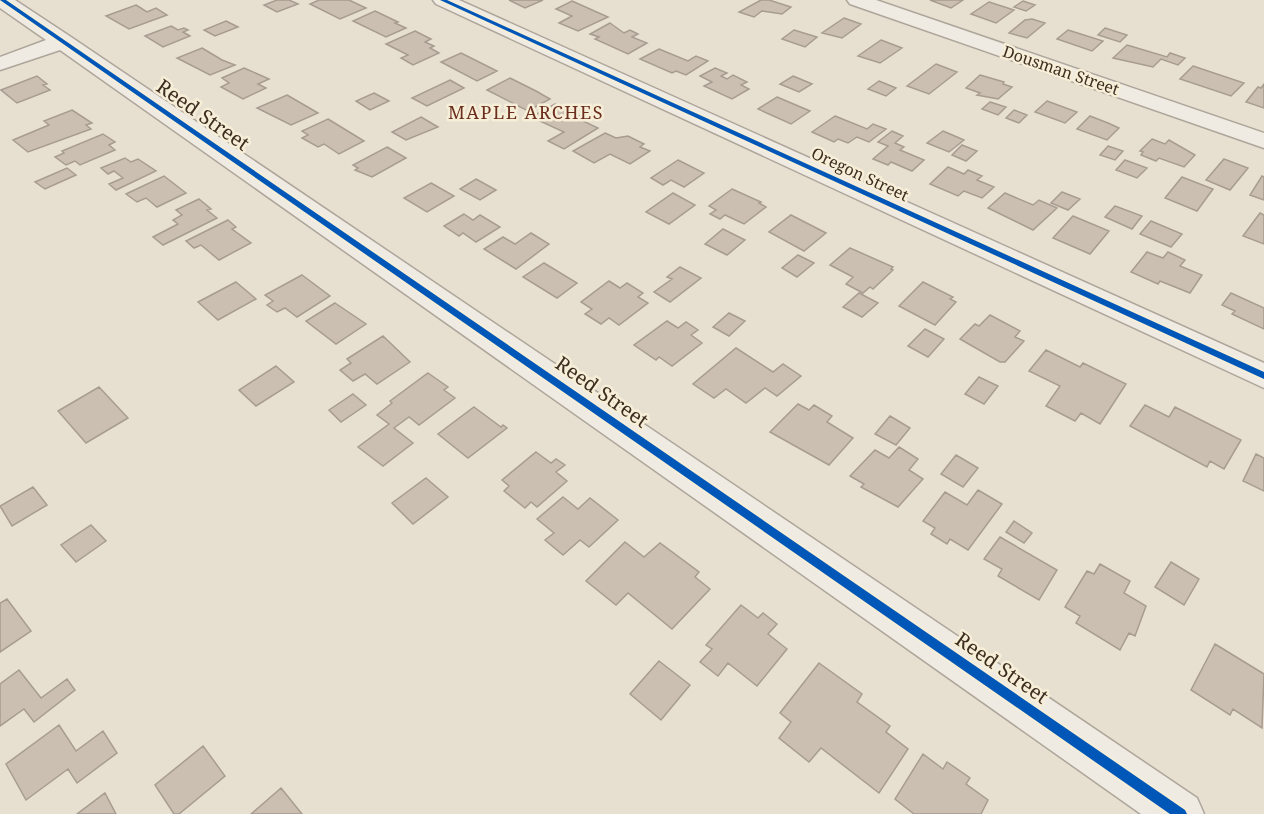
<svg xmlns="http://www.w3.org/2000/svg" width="1264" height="814" font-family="'Noto Serif',serif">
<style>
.building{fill:#cbbfb2;stroke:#a89c90;stroke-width:1.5}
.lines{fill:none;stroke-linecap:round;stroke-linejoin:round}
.minor-casing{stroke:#ada599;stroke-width:3}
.minor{fill:#efebe3;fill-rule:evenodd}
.cycleway-casing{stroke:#f7eed8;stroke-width:4}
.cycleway{fill:#0057b8;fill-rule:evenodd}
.labels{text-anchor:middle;stroke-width:5;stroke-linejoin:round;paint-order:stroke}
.far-street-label{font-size:16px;fill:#3d2e20;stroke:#f7eed8}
.far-neighbourhood-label{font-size:18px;letter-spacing:1.5px;fill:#6b2e1e;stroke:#f7eed8}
.street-label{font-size:20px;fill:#3d2e20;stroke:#f7eed8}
</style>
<rect width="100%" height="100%" fill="#e7e0d1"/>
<path class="building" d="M277,0h12l9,4 -21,8 -13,-7z
M319,0h30l17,8 -26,11 -30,-15z
M509,0h34l-18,8z
M761,0h8l22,7 -9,7 -20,-3 -8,6 -15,-5z
M930,0h33l-12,8z
M572,1l36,16 -30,14 -19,-8 13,-7 -16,-7z
M1023,1l12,4 -9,6 -12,-4z
M989,2l25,8 -18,13 -25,-9z
M136,5l11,7 9,-4 11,7 -38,14 -23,-13z
M375,11l23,11 -3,1 11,5 -20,9 -33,-16z
M844,18l17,6 -19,14 -20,-5z
M1032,19l13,4 -18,15 -18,-5 16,-13z
M226,21l12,6 -23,9 -11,-6z
M610,23l14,10 6,-3 8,4 -6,3 15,6 -19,11 -33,-15 4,-2 -9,-3z
M171,26l7,4 6,-2 4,2 -5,2 7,4 -27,11 -18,-11z
M1105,28l22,7 -7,7 -22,-7z
M794,30l23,7 -12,10 -23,-8z
M1068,30l35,11 -11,10 -35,-12z
M415,31l16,8 -6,3 9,4 -4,2 9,5 -26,12 -12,-7 7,-3 -22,-11z
M881,40l21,8 -22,15 -22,-7z
M1127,45l40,12 3,-4 15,5 -7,7 -17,-6 -8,8 -40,-9z
M202,48l20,12 13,5 -25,10 -33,-17z
M659,49l29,12 8,-5 12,5 -22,14 -10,-4 -4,2 -32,-14z
M461,53l36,18 -20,10 -36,-19z
M936,64l21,8 -28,22 -22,-8z
M1193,66l51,17 -13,13 -51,-17z
M244,68l25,11 -11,5 8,4 -23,11 -22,-12 8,-4 -7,-5z
M715,68l12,5 -6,3 6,3 6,-4 14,7 -6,3 8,4 -17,10 -28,-13 8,-4 -12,-6z
M980,75l24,7 -1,2 9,3 -14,12 -21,-4 3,-2 -14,-5z
M37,76l10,8 -4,1 7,5 -33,13 -16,-13z
M793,76l19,8 -13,8 -19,-8z
M510,78l26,13 14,8 -22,12 -41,-21z
M450,80l14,8 -37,18 -15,-8z
M879,81l17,7 -10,8 -18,-7z
M1264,84v24l-18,-6 12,-15 3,1z
M374,93l15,8 -19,9 -14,-9z
M287,95l31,18 -27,12 -34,-17z
M777,97l33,14 -19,13 -33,-15z
M1047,101l30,11 -12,11 -30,-11z
M990,102l16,5 -8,8 -16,-6z
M555,104l19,7 -3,1 13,6 -3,2 17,8 -34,21 -16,-8 16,-9 -33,-15z
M72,110l20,13 -6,2 5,4 -63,23 -15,-12 36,-15 -5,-4z
M1014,110l13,5 -8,8 -13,-5z
M835,116l32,13 6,-5 13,5 -17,13 -12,-5 -9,6 -10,-4 -4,3 -22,-10z
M1090,116l18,7 11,5 -12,12 -30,-11z
M421,117l17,10 -32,13 -14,-8z
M328,119l36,22 -25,13 -15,-10 -6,3 -16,-9 6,-3 -6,-4z
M892,131l11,5 -8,7 9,4 -4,3 24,10 -12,11 -21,-9 -3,3 -15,-6 15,-13 -10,-4z
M943,131l21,9 -15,12 -22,-9z
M605,133l11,5 12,-2 16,8 -4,3 10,4 -20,13 -20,-10 -16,9 -21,-12z
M103,134l12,8 -6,3 6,5 -35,15 -5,-4 -9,4 -11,-8 9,-4 -2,-2z
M1152,139l13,5 4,-4 26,15 -11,12 -25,-9 -3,3 -15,-6 2,-3 -3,-1z
M962,145l15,6 -11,10 -14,-6z
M1108,146l15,5 -8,9 -15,-5z
M387,147l19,11 -34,19 -17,-7 3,-2 -5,-3z
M125,158l6,4 7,-3 18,12 -40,19 -7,-6 14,-6 -9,-7 -6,3 -7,-6z
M1224,159l24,9 -18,22 -24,-10z
M678,160l26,13 -20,14 -13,-7 -8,5 -12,-7z
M1125,160l22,8 -10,10 -21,-8z
M948,167l16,7 4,-4 14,6 -5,4 17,7 -12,11 -18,-7 -6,5 -28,-12z
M67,168l9,7 -31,14 -10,-7z
M164,176l22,17 -29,14 -11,-9 -9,4 -11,-8z
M1262,176l2,1v23l-14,-5z
M1182,177l31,12 -16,22 -32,-13z
M476,179l20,11 -16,10 -20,-11z
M431,183l23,13 -27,16 -23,-14z
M732,189l29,13 -2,1 7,4 -22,17 -19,-9 -5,4 -10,-5 6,-4 -7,-4z
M1062,192l18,7 -12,11 -17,-7z
M673,193l22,12 -26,19 -23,-12z
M1005,193l28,12 6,-5 18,8 -24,22 -45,-22z
M199,199l12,10 -4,1 10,8 -54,27 -10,-8 25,-13 -5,-4 9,-5 -6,-5z
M1115,206l27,10 -10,13 -27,-12z
M1260,213l4,2v29l-21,-8z
M464,214l9,6 7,-5 20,12 -24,15 -13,-9 -4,3 -15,-10z
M791,215l35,18 -22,18 -35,-19z
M1073,216l36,15 -19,23 -37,-16z
M228,220l8,7 -4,2 19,14 -32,17 -18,-15 -7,3 -8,-7z
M1151,221l31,13 -11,13 -31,-13z
M723,229l22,11 -18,15 -22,-11z
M531,233l18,11 -33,25 -32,-20 19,-12 12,7z
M850,248l43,19 -2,2 2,1 -20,19 -3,-2 -7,6 -17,-9 7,-7 -23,-12z
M1147,252l16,6 5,-6 17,8 -5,6 22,9 -12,18 -30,-12 -2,3 -27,-12z
M798,255l16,8 -17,14 -15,-9z
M544,263l33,20 -20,15 -34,-21z
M680,267l21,11 -31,24 -16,-10 18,-13 -5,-2z
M302,275l28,21 -33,21 -12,-9 -8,4 -10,-7 6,-4 -8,-6z
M609,281l11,7 7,-5 16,10 -5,4 10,6 -29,22 -10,-7 -8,6 -16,-10 7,-5 -11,-7z
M236,282l20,17 -38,21 -20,-18z
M923,282l30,15 -3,2 6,3 -21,23 -36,-19z
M859,293l19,10 -16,14 -19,-10z
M1231,293l33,15v21l-32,-15 3,-3 -13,-6z
M335,303l31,21 -30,20 -30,-23z
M729,313l16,8 -16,15 -16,-9z
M990,315l30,16 -5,6 9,4 -19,21h-5l-40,-23 15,-15 4,2z
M667,321l11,7 8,-6 12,8 -7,5 11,8 -30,23 -13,-9 -3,3 -22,-15z
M925,329l19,10 -16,18 -20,-11z
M383,336l27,26 -33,22 -12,-10 -12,7 -13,-11 11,-7 -4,-4z
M736,348l37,24 10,-8 18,12 -24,20 -12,-8 -19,15 -20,-14 -12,9 -21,-14z
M1046,350l34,17 3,-4 43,21 -26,40 -19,-11 -6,8 -29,-15 14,-20 -31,-15z
M276,366l18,16 -38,24 -17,-16z
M428,373l20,14 -4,3 11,8 -36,27 -10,-8 -15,11 19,15 -30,23 -25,-19 31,-23 -12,-9 15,-12 -2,-2z
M979,377l19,9 -14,18 -19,-10z
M99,387l29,31 -42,25 -28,-32z
M353,394l13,11 -25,17 -12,-12z
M798,404l11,6 5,-5 18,11 -5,6 26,16 -24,27 -59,-33z
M1145,405l24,12 6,-10 66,33 -17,29 -14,-8 -3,6 -77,-41z
M474,407l27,20 2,-2 4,3 -39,30 -30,-24z
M890,416l20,12 -14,17 -21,-11z
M899,447l19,12 -9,11 14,9 -25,28 -37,-20 3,-3 -14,-8 25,-26 14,8z
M536,452l15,11 5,-4 9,6 -9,7 11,9 -30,26 -6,-5 -6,6 -21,-17 5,-5 -7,-6z
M1256,454l8,4v33l-21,-10z
M956,455l22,13 -15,19 -22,-13z
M426,478l22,19 -35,27 -21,-21z
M33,487l14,18 -35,21 -12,-20z
M978,490l24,14 -34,46 -18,-11 -3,5 -16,-10 4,-6 -12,-7 22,-29 22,13z
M563,497l15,12 12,-11 28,22 -29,27 -9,-7 -17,15 -18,-15 9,-7 -17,-14z
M1014,521l18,12 -8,10 -18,-11z
M91,525l15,16 -30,21 -15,-17z
M1000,537l57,33 -18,30 -41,-24 4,-7 -18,-10z
M625,542l19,15 16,-14 39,29 -4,5 15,12 -38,40 -44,-36 -12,12 -30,-24z
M1171,562l28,17 -15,26 -29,-18z
M1100,564l30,17 -6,12 22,13 -11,30 -6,-3 -9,17 -44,-27 4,-7 -15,-9 22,-36 7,3z
M7,599l24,32 -31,21v-49z
M741,605l17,13 5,-5 14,11 -9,10 19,15 -30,37 -29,-23 -10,13 -18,-14 12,-13 -6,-4z
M1215,644l49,30 -2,54 -29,-19 -3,6 -39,-25z
M659,661l31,24 -29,35 -31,-26z
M819,663l43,31 -5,8 33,24 -4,6 22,17 -29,44 -58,-45 -12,14 -30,-24 12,-16 -11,-9z
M19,670l22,28 26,-19 8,11 -41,32 -10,-13 -24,17v-42z
M59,725l17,26 27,-20 14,22 -40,30 -9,-14 -42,31 -20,-36z
M203,746l22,30 -46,38h-5l-19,-29z
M923,754l20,15 4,-7 23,16 -4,6 22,16 -7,14h-67l-19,-15z
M281,788l21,26h-51z
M105,793l11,21h-39z"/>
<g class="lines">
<g class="minor-casing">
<path id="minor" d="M0,0h15l56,37 1126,761 7,16h-63l-1081,-764 -60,20v-13l46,-17 -46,-32z
M433,0h26l805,363v25l-828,-384z
M847,0h29l388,133v15l-414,-144z"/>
</g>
<use href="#minor" class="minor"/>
<g class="cycleway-casing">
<path id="cycleway" d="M0,0h6l1179,810 2,4h-17z
M440,0h7l817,372v7z"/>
</g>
<use href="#cycleway" class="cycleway"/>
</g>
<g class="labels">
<g class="far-street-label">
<text transform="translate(1061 70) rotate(19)" y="6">Dousman Street</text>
<text transform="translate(860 174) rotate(25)" y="6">Oregon Street</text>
</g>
<g class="far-neighbourhood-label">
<text x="526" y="119">MAPLE ARCHES</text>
</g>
<g class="street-label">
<text transform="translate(203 115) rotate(35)" y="7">Reed Street</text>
<text transform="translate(602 392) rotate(35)" y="7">Reed Street</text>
<text transform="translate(1002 668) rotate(35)" y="7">Reed Street</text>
</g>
</g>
</svg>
